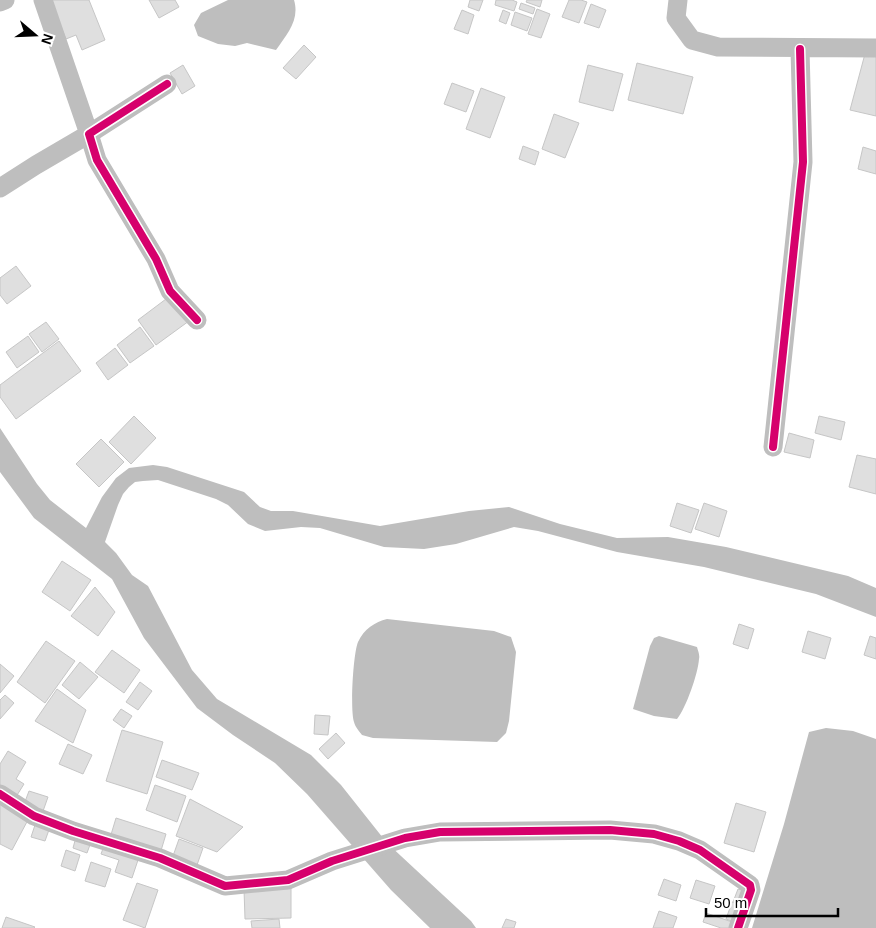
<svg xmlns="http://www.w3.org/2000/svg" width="876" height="928" font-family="Helvetica,sans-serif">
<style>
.water{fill:#bebebe}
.building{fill:#dfdfdf;stroke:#c6c6c6}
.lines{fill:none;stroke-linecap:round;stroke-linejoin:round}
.minor{stroke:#bebebe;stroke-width:19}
.cycleway-casing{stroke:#fff;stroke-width:11}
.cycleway{stroke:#d6006c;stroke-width:8}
</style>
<rect width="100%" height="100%" fill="#fff"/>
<path class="water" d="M228,0h66c6,20 -7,34 -18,50l-29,-7 -12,3 -17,-2 -20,-8 -4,-11 7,-12z
M0,428l37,56 13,16 36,28 16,-31 14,-19 13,-10 24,-3 14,2 77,25 16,15 11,4h22l87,15 89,-15 40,-4 51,17 57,14 51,-1 58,10 122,29 28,12v29l-60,-23 -112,-27 -87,-15 -79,-21 -24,-4 -58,17 -32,5 -40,-2 -64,-19 -19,-1 -36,4 -17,-7 -20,-19 -12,-6 -58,-19 -15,1 -8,1 -6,5 -6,7 -5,11 -13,37 11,11 16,22 16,11 44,84 25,29 94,56 30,30 46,58 84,78 5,7h-46l-39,-38 -84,-96 -32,-31 -42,-28 -36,-27 -53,-70 -32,-59 -78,-61 -34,-46z
M387,619l107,12 17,6 5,15 -7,69 -3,12 -9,9 -124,-4 -11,-3c-2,-3 -7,-8 -8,-13 -4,-12 -1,-68 4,-80 6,-13 17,-20 29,-23z
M659,636l38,11c1,4 3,8 2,12 -1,15 -13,49 -22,60l-23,-3 -21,-7 17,-63 4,-8z
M826,728l27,3 23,8v189h-124l32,-104 25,-92z"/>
<path class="building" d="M50,0h39l16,40 -23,10 -6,-15 -10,4z
M149,0h26l4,7 -20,11z
M470,0h13l-4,11 -11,-4z
M496,0h16l5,2 -3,9 -19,-6z
M527,0h15l-2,7 -14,-5z
M569,0h12l6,2 -8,21 -17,-6z
M521,3l14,5 -2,6 -14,-5z
M591,4l15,6 -7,18 -15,-5z
M537,9l13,5 -9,24 -13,-4z
M462,10l12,5 -6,19 -14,-5z
M503,10l7,3 -4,11 -7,-3z
M515,12l17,6 -5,13 -16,-6z
M304,45l12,12 -20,22 -13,-11z
M866,50l10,3v63l-26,-6z
M637,63l56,14 -10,37 -55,-14z
M183,65l12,21 -13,8 -12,-21z
M588,65l35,9 -10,37 -34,-9z
M452,83l22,8 -8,21 -22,-8z
M481,88l24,9 -15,41 -24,-9z
M554,114l25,9 -14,35 -23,-9z
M523,146l16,6 -4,13 -16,-6z
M863,147l13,4v23l-18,-5z
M16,266l15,20 -24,18 -7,-9v-17z
M170,296l19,25 -33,24 -18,-25z
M46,322l13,17 -17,13 -13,-18z
M140,327l14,19 -24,17 -13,-18z
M28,336l11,16 -22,16 -11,-16z
M59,341l22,30 -65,48 -16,-22v-12z
M115,348l13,17 -20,15 -12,-17z
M134,416l22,22 -25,26 -22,-22z
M819,416l26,6 -4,18 -26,-7z
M789,433l25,7 -4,18 -26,-6z
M101,439l23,23 -25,25 -23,-23z
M857,455l19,4v35l-27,-7z
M677,503l22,7 -8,23 -21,-7z
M704,503l23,8 -8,26 -24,-8z
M62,561l29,19 -21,31 -28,-19z
M95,587l20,25 -17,24 -27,-20z
M739,624l15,5 -6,20 -15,-5z
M808,631l23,7 -6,21 -23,-7z
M870,636l6,2v21l-12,-4z
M46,641l29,20 -30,42 -28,-21z
M112,650l28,20 -16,23 -29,-21z
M80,662l18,15 -19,22 -17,-14z
M0,664l14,12 -14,17z
M140,682l12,9 -14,19 -12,-8z
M57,689l29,21 -13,33 -38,-22z
M5,695l9,8 -14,16v-19z
M121,709l11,7 -8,12 -11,-8z
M315,715l15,1 -2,19 -14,-1z
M122,730l41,12 -16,52 -41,-13z
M336,733l9,10 -17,16 -9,-10z
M68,744l24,11 -9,19 -24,-10z
M8,751l18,11 -10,17 8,5 -10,16 -14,-8v-28z
M162,760l37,13 -7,17 -36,-13z
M155,785l31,11 -9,26 -31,-12z
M29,791l19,6 -6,17 -19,-7z
M190,799l53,28 -26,25 -41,-16z
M0,803l29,15 -17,32 -12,-6z
M736,803l30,9 -12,40 -30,-9z
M116,818l50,16 -6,20 -50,-16z
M36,822l14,5 -5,14 -14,-4z
M76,837l15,5 -4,11 -14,-5z
M179,839l24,9 -6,17 -24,-9z
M105,843l35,11 -8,24 -17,-6 4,-12 -18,-6z
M66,850l14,5 -5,16 -14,-5z
M91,862l20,7 -6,18 -20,-6z
M664,879l17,6 -5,16 -18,-6z
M696,880l19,6 -6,18 -19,-6z
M137,883l21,7 -13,38 -22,-8z
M291,888v30l-46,1 -1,-30z
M738,889l10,3 -5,13 -10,-3z
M732,902l11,4 -6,17 -11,-4z
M659,911l18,6 -4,11h-20z
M706,913l29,10 -1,5h-13l-18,-6z
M6,917l29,10 -1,1h-32z
M279,919l1,9h-28l-1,-7z
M506,919l10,3 -2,6h-12z"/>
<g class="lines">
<path class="minor" d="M678,0l-2,18 16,22 26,7 158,1
M0,2l5,-2
M167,84l-78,50 8,26 59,99 14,32 27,29
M0,188l36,-23 53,-31 -46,-134
M773,447l30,-285 -3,-113
M0,794l34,22 39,15 87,27 65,28 63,-6 44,-19 73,-23 35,-6 170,-2 44,4 25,7 21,9 50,35 1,5 -13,38"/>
<g class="cycleway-casing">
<path id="cycleway" d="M167,84l-78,50 8,26 59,99 14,32 27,29
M773,447l30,-285 -3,-113
M0,794l34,22 39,15 87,27 65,28 63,-6 44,-19 73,-23 35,-6 170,-2 44,4 25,7 21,9 50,35 1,5 -13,38"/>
</g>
<use href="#cycleway" class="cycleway"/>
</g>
<g transform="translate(35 35) rotate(109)" stroke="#ffffff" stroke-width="4" paint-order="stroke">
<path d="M0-4L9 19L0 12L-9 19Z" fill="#000000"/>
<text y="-8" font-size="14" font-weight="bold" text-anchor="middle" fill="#000000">N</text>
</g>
<path d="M706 908v8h132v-8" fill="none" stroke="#000000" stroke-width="2.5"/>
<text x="714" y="908" font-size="15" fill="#000000" stroke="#ffffff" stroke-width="4" paint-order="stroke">50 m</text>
</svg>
